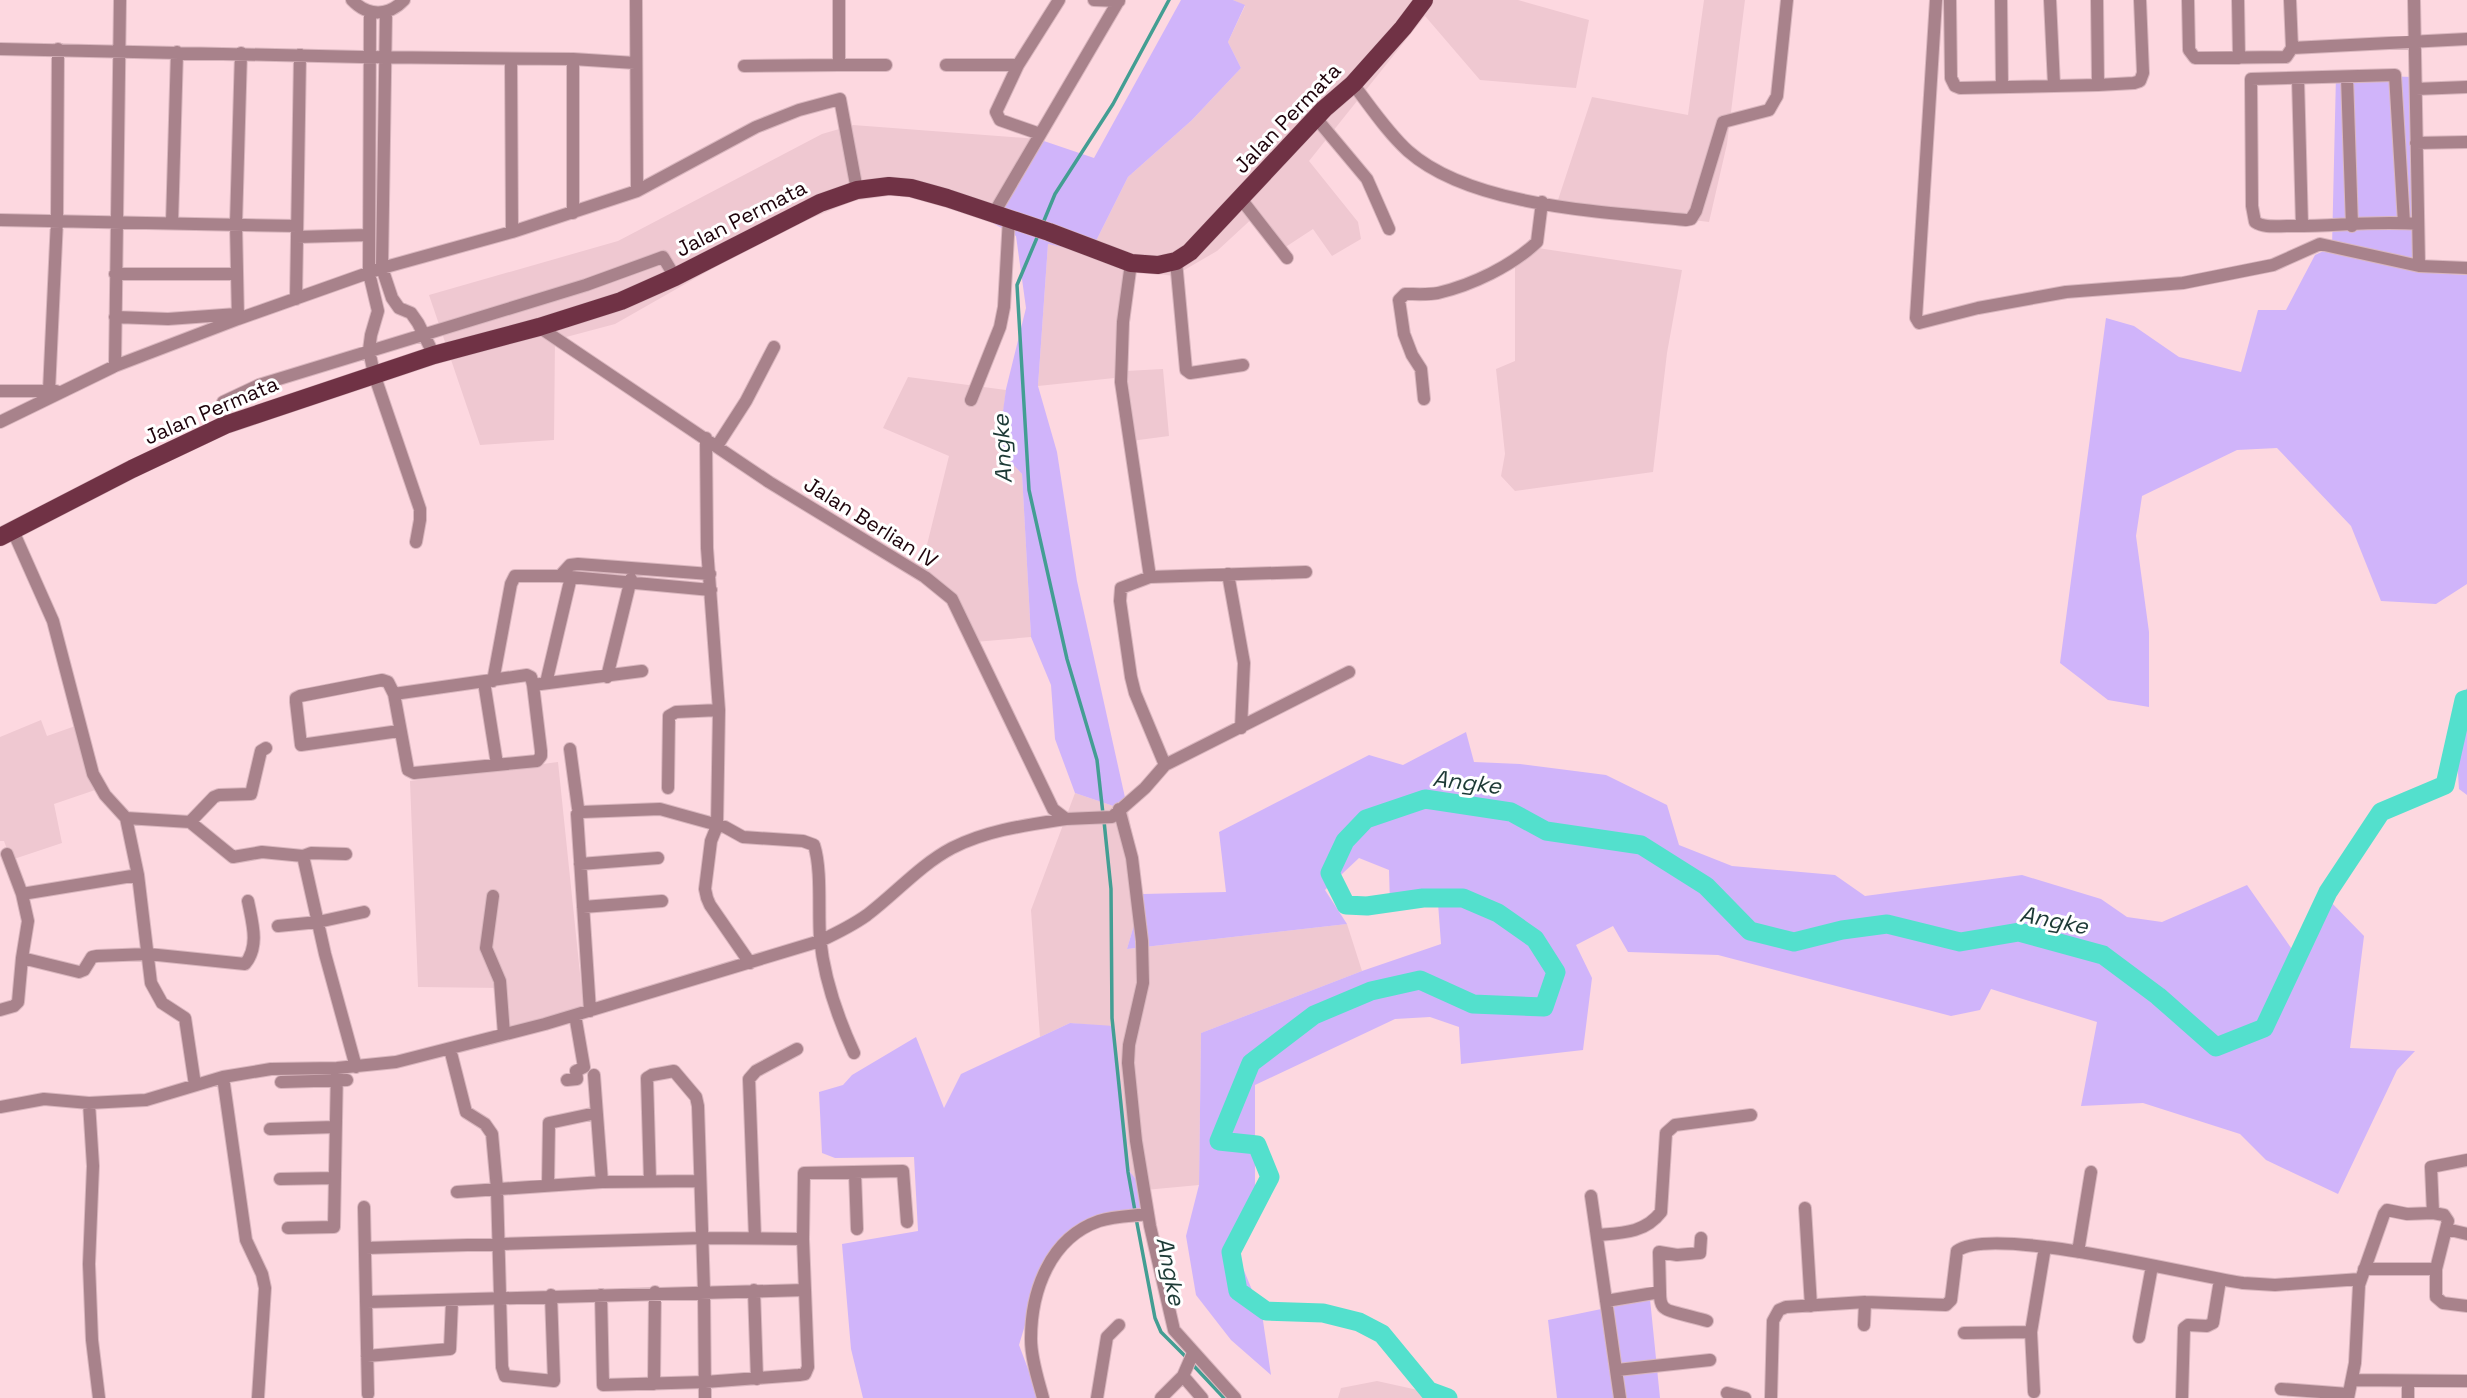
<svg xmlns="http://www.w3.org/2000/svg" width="2467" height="1398" font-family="'Space Grotesk',sans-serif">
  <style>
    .built { fill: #efc8d1 }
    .green { fill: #d0b4fa }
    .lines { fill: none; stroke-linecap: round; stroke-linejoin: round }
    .stream { stroke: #439e93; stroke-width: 3.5 }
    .river { stroke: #53e0cd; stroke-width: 19 }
    .minor-casing { stroke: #d9b6be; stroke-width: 14 }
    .primary-casing { stroke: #d9b6be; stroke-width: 19 }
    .minor { stroke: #a8828b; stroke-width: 12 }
    .primary { stroke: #703245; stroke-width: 18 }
    .labels { text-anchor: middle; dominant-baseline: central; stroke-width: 6; stroke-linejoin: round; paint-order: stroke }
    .street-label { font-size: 21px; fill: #1e030b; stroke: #fff }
    .water-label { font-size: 23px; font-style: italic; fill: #1d3a36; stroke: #fff }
  </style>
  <rect width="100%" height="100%" fill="#fdd8e0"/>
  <path class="built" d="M1233 0H1518L1589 20 1576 88 1480 80 1425 16 1309 161 1358 222 1361 239 1332 256 1313 229 1284 248 1257 214 1217 251 1174 276 1134 271 1126 371 1163 369 1169 436 1131 441 1124 377 1038 386 1048 244 1090 253 1128 177 1192 120 1241 68 1228 42 1245 6Z
    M1704 0H1745L1727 144 1709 222 1557 203 1592 97 1688 115Z
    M853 125 1038 139 989 221 902 194 853 201 773 234 615 324 555 340 554 440 480 445 429 295 618 241 822 134Z
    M1538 248 1682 270 1667 353 1653 472 1515 491 1501 476 1505 454 1496 369 1515 361V263Z
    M908 377 1006 390 999 447 1022 474 1031 637 975 642 948 598 919 577 949 456 883 428Z
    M41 720 47 736 84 723 101 788 54 804 62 843 11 860 4 841H0V737Z
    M558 762 584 1012 509 1031 503 988 418 987 410 781Z
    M1075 793 1128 811 1143 894 1127 949 1347 924 1362 971 1201 1033 1199 1185 1145 1190 1130 1172 1114 1027 1070 1023 1040 1037 1031 910Z
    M1377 1381 1454 1398H1338L1341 1388Z"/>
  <path class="green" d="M1181 0H1233L1245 5 1228 42 1241 68 1192 120 1128 177 1090 253 1048 244 1038 386 1057 452 1077 581 1128 811 1075 793 1055 739 1051 685 1031 637 1022 474 998 448 1006 389 1026 308 1016 236 989 221 1038 139 1094 158Z
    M2336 75 2414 77 2417 272 2467 275V584L2436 604 2381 601 2351 526 2277 448 2237 450 2142 496 2136 536 2149 632V707L2108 700 2060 663 2106 318 2134 326 2179 357 2241 372 2258 310H2286L2315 255 2332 247Z
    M2467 688V795L2459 789 2454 712Z
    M1466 732 1474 762 1520 764 1606 775 1667 805 1679 845 1732 866 1835 875 1865 896 2022 875 2101 899 2127 917 2162 922 2247 885 2296 955 2326 897 2364 936 2350 1048 2415 1051 2397 1070 2338 1194 2266 1160 2240 1134 2143 1103 2081 1106 2097 1022 1991 989 1980 1010 1951 1016 1718 955 1628 952 1613 926 1576 945 1592 978 1583 1050 1461 1064 1459 1027 1430 1017 1395 1019 1255 1085V1226L1235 1249 1262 1314 1271 1375 1231 1340 1196 1295 1186 1236 1199 1185 1201 1033 1362 971 1441 944 1438 903 1390 905 1389 870 1359 858 1325 890 1347 924 1127 949 1143 894 1226 892 1219 832 1369 755 1403 765Z
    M1070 1023 1114 1026 1130 1172 1145 1190 1149 1212 1065 1236 1043 1265 1019 1345 1039 1398H863L851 1349 842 1244 918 1231 914 1157 835 1158 822 1153 819 1092 843 1085 852 1075 916 1037 944 1108 961 1074Z
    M1650 1299 1660 1398H1557L1548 1320Z"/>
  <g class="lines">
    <path class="stream" d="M1043 223 1055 194 1113 104 1169 0
      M1039 233 1017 285 1029 490 1067 659 1097 760 1103 814
      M1104 821 1111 889 1112 1018 1128 1172 1135 1211
      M1136 1218 1155 1318 1161 1332 1187 1358
      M1192 1364 1224 1398"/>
    <path class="river" d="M1448 1398 1429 1391 1382 1334 1359 1322 1323 1313 1266 1311 1238 1291 1231 1252 1270 1177 1257 1145 1219 1141 1251 1063 1314 1015 1371 991 1420 980 1473 1004 1544 1007 1556 972 1535 939 1498 913 1463 898H1423L1367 906 1346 905 1330 873 1345 841 1366 819 1425 799 1511 812 1546 831 1641 845 1706 886 1750 931 1794 942 1842 930 1887 924 1960 942 2019 932 2103 955 2158 996 2216 1047 2264 1028 2328 892 2381 812 2445 785 2464 700 2467 699"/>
    <defs>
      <path id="minor" d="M352 0C368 17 389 16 404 0
        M636 0 637 191
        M1094 0 1119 1
        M1936 0 1916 318 1919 323 1978 308 2066 292 2183 283 2273 265 2320 244 2419 266 2467 268
        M1950 0 1951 78 1955 86 1960 88 2098 85 2134 83 2140 81 2143 73 2140 0
        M2001 0 2002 87
        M2050 0 2054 85
        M2097 0 2098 85
        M2188 0 2189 50 2195 58 2286 57 2292 48
        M2238 0 2239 58
        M2290 0 2292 48
        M2414 0 2419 266
        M370 12 369 273 378 311 371 335 369 350 374 374 420 509V520L416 542
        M386 12 382 268 392 298 399 308 411 313 418 323 434 355
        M2292 48 2467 39
        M0 49 362 57 573 59 635 63
        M511 59 512 232
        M839 65H886
        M946 65H1018
        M744 66 839 65V0
        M2347 77 2352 226
        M2298 79 2302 226
        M1353 84C1370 106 1387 132 1408 151 1471 207 1605 212 1686 220L1691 219 1696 211 1723 122 1769 110 1777 96 1787 0
        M2416 89 2467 87
        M1316 118 1367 179 1389 229
        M1040 134 1000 120 996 112 1018 65 1059 0
        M2416 143 2467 142
        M1241 199 1287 258
        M573 213V59
        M994 213 1119 0
        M0 220 297 226
        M172 223 177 52
        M2404 223 2395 75 2251 79 2252 206 2255 222C2264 228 2276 226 2287 226 2330 227 2375 220 2418 224
        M297 237 368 235
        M1176 261 1186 370 1190 373 1197 372 1243 365
        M1131 263 1123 322 1121 382 1150 577
        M115 274H237
        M296 299 300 55
        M115 317 168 319 237 314
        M238 319 236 224 241 53
        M539 327 769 482 925 577 952 599 1053 809 1066 819 1112 817 1145 788 1165 765 1349 672
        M115 366 120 0
        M0 391H56
        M49 391 57 220 58 49
        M1424 399 1421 369 1412 355 1404 334 1399 300 1405 294C1415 294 1428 295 1438 293 1472 285 1512 266 1537 242L1542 202
        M971 400 1000 327 1004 307 1009 218
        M223 402 259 385 586 285 663 257 675 277
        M0 422 115 366 238 319 382 268 512 232 637 191 756 127 799 110 840 99 857 190
        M706 438 707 548 719 710 717 826 711 841 705 889 707 898 710 905 750 963
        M717 446 746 401 774 347
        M13 531 53 621 93 774 105 795 126 818 138 875 151 983 162 1003 185 1018 195 1085
        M1228 574 1244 663 1241 728
        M560 576 570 565 578 564 710 574
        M607 677 631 579
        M493 681 511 584 515 576H560L711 590
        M484 682 497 764
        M546 683 571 577
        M533 685 541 751V756L537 761 414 773 408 770 394 694 527 675 531 677 533 685 642 671
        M394 694 388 682 382 680 300 696 296 698V702L301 745 399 731
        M570 749 578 808 582 812 660 809 725 827 743 837 803 841 814 845C822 870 818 910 820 938 824 979 837 1016 854 1053
        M1165 765 1135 693 1131 677 1120 601 1121 588 1150 577 1306 572
        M668 788 669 716 676 712 719 710
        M1119 809 1132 858 1142 941 1143 983 1129 1045 1128 1063 1136 1141 1150 1226 1174 1330 1235 1398
        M577 814 590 1011
        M126 818 190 822 233 857 262 852 303 856 311 853 346 854
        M190 822 214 797 219 795 251 794 261 751 266 748
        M303 856 325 954 356 1067
        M580 864 658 858
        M22 894 138 875
        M493 896 486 948 500 981 504 1034
        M583 907 662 901
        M278 926 318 922 364 912
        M22 958 79 972 84 970 92 957 97 956 148 954 245 964C260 946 252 922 248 901
        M0 1010 14 1006 18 1002 22 958 28 921 22 894 7 854
        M450 1049 466 1112 485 1124 492 1134 497 1189 502 1367 505 1376 554 1381 551 1295
        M594 1075 602 1182
        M223 1077 246 1240 262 1274 265 1288 258 1398
        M567 1080 577 1079 576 1071 584 1067 575 1015
        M281 1082 347 1080
        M89 1103 93 1166 89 1264 92 1340 99 1398
        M0 1107 44 1099 89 1103 146 1100 223 1077 271 1069 337 1068 396 1062 545 1024 820 941C837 933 853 925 867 915 896 893 920 865 952 848 987 830 1027 825 1066 819
        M270 1129 335 1127
        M855 1173 857 1229
        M280 1179 335 1178
        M650 1181 647 1078 652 1075 674 1071 696 1097 698 1106 704 1291 705 1398
        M548 1186 549 1123 596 1113
        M457 1192 602 1182 700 1181
        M1591 1196 1620 1398
        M364 1207 368 1394
        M1805 1208 1811 1306
        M2433 1213 2444 1215 2448 1221 2436 1269V1297L2443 1303 2467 1306
        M288 1228 334 1227 337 1068
        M2446 1229 2467 1234
        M1598 1235C1622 1233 1645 1233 1661 1212L1666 1133 1675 1125 1751 1115
        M755 1238 749 1079 756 1071 797 1049
        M366 1248 702 1238 803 1239
        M2078 1252 2091 1172
        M2364 1269H2436
        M754 1290 757 1379
        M1660 1292C1660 1298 1660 1306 1666 1309 1669 1312 1699 1318 1707 1321
        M601 1295 603 1385 705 1382 799 1375 805 1374 808 1367 803 1239 804 1173 903 1171 907 1222
        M1606 1301 1660 1292 1659 1252 1677 1255 1700 1253 1701 1238
        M367 1302 805 1290
        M1864 1325 1865 1302
        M1964 1333 2031 1332
        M2139 1337 2152 1266
        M367 1356 450 1349 452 1301
        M1617 1370 1710 1360
        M1183 1376 1202 1398
        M2352 1380 2467 1381
        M654 1384 655 1292
        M2281 1389 2348 1394
        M2034 1392 2031 1332 2045 1247
        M1727 1393 1745 1398
        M1043 1398C1038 1379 1031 1359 1031 1339 1031 1291 1050 1238 1099 1221 1114 1216 1132 1216 1148 1214
        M1097 1398 1107 1337 1119 1325
        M1161 1398 1183 1376 1193 1353
        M1771 1398 1773 1321 1779 1310 1786 1307 1865 1302 1946 1305 1951 1300 1957 1251C1992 1224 2191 1276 2243 1283L2275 1285 2361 1279
        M2182 1398 2184 1328 2188 1325 2207 1326 2213 1323 2220 1280
        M2348 1398 2355 1363 2359 1285 2384 1214 2387 1210 2407 1214 2433 1213 2431 1167 2467 1160
        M2408 1398V1381"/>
      <path id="primary" d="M0 537 132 469 225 425 434 355 539 327 621 301 675 277 820 203 857 190 889 186 911 188 947 198 1049 232 1131 263 1158 265 1176 261 1190 252 1324 109 1353 84 1403 28 1424 0"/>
    </defs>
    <use href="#minor" class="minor-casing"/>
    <use href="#primary" class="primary-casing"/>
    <use href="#minor" class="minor"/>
    <use href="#primary" class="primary"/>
  </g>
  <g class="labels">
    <g class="street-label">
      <text transform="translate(1287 118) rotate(-46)">Jalan Permata</text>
      <text transform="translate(741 218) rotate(-27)">Jalan Permata</text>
      <text transform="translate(211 410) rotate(-23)">Jalan Permata</text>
      <text transform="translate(871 522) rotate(32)">Jalan Berlian IV</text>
    </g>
    <g class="water-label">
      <text transform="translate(1002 449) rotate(-93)">Angke</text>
      <text transform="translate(1467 782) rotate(7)">Angke</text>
      <text transform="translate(2054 920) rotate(11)">Angke</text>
      <text transform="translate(1171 1271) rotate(79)">Angke</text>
    </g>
  </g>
</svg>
